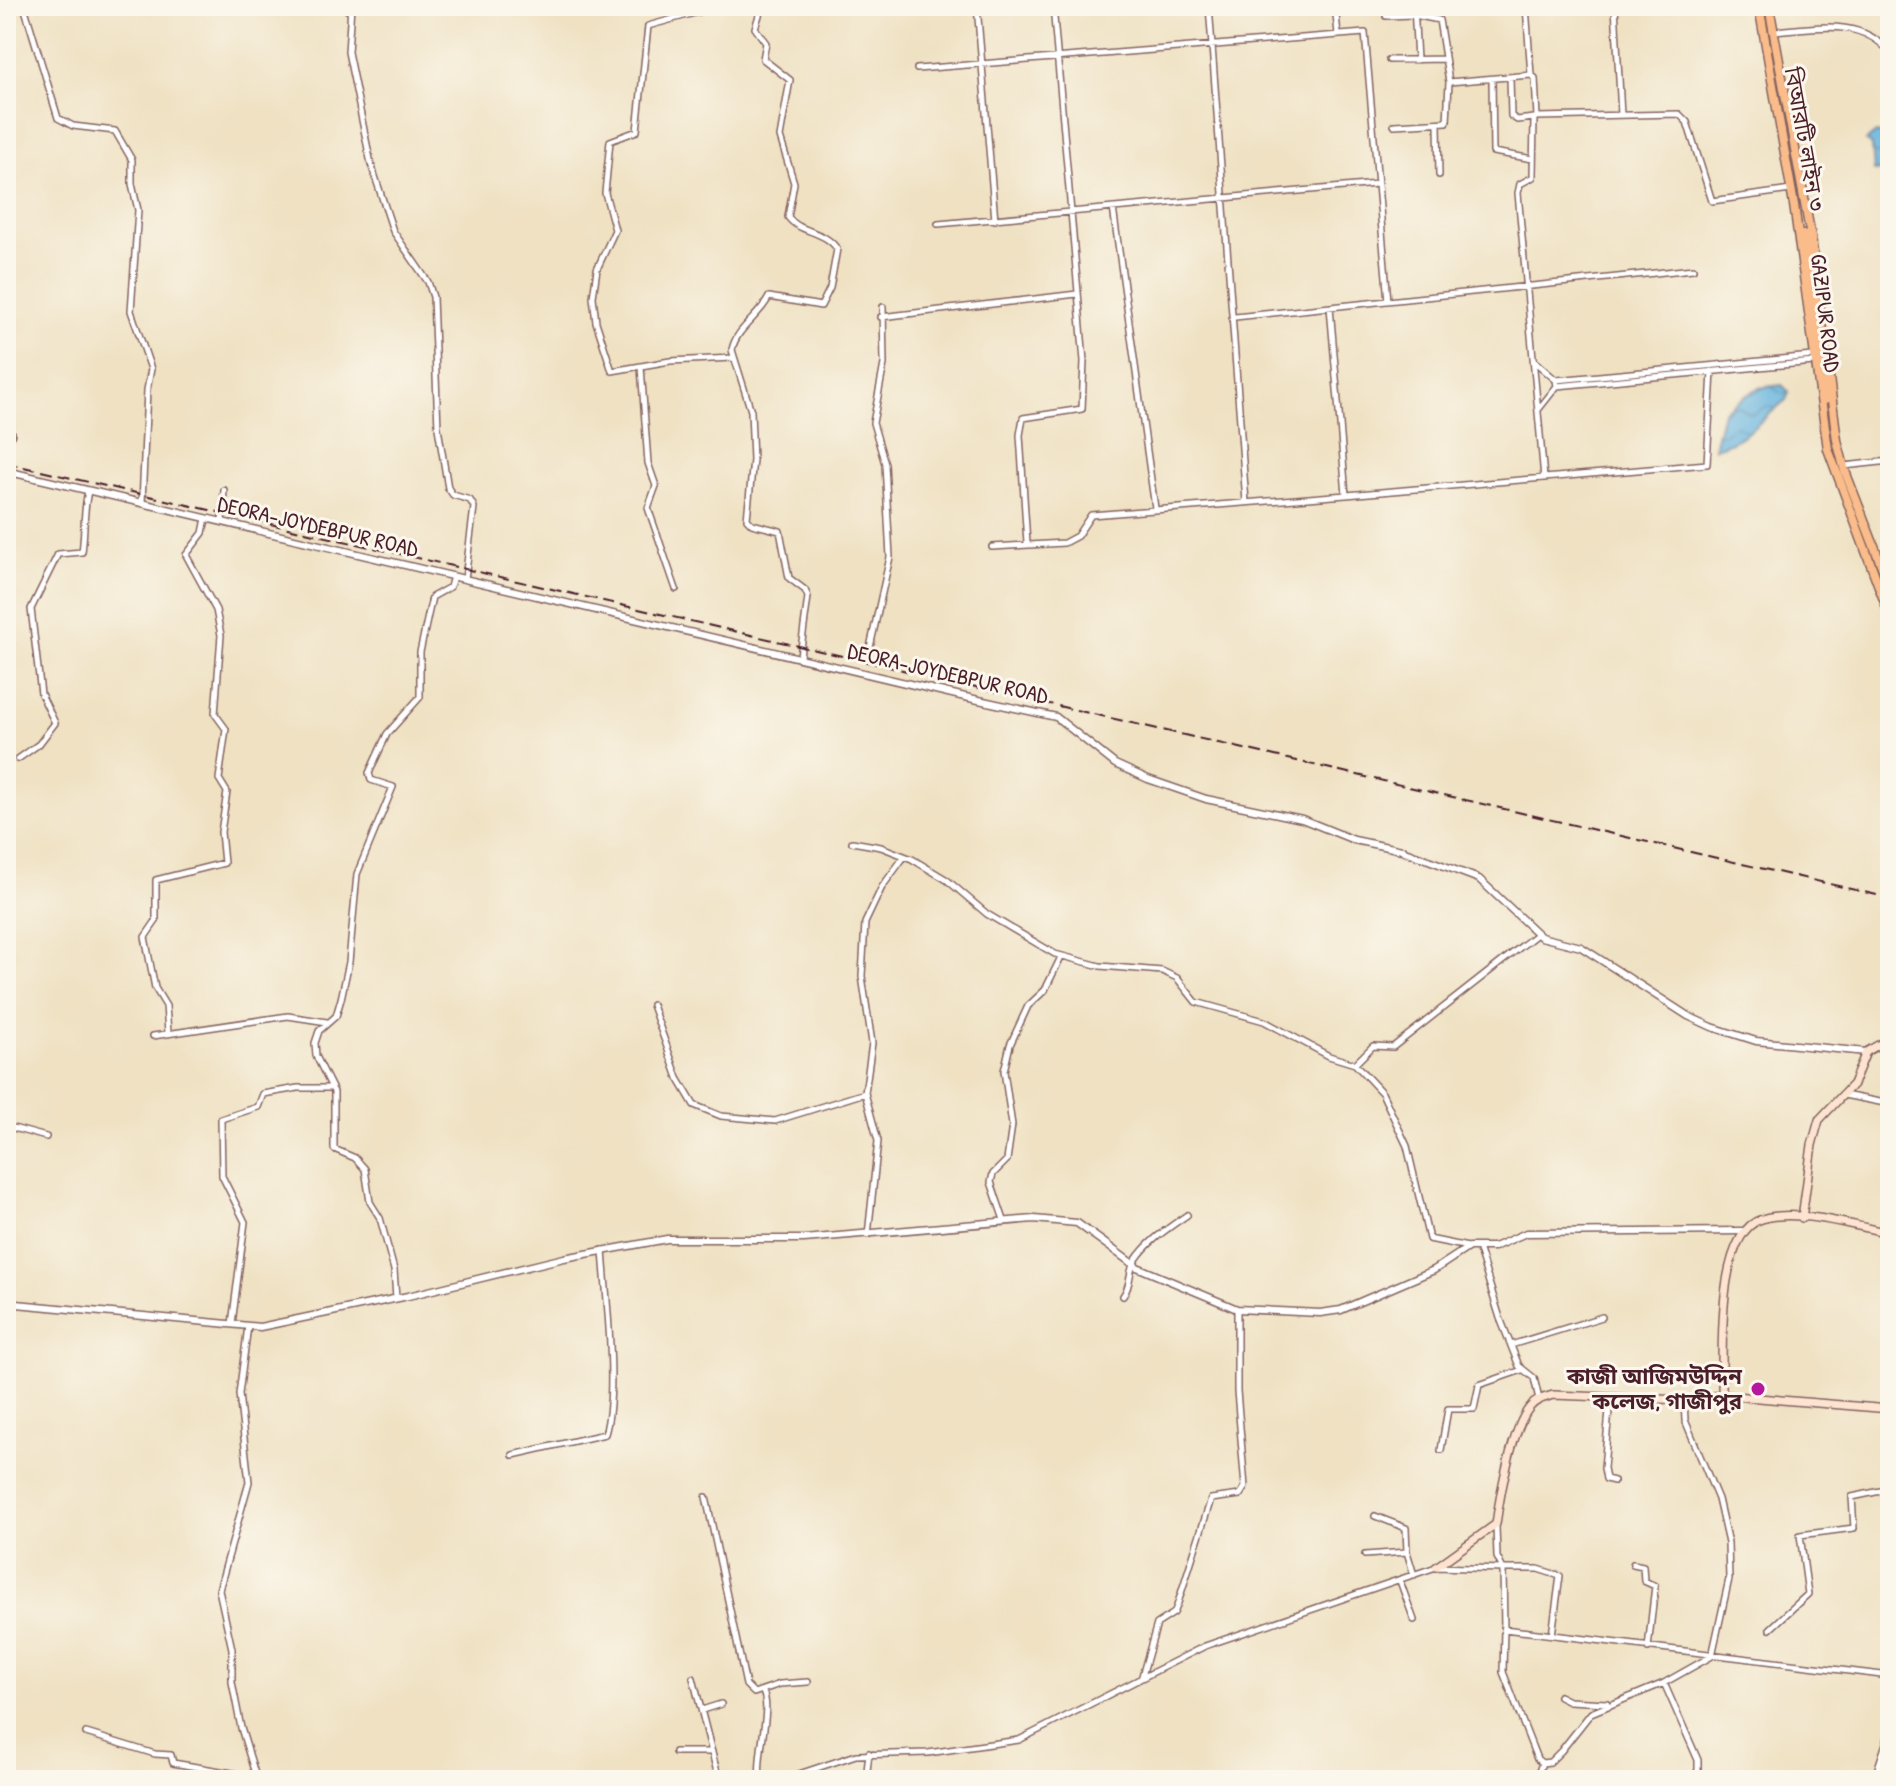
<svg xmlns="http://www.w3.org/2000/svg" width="1896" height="1786" font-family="'Patrick Hand','Noto Sans Bengali',sans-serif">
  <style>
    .water { fill: url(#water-waves); stroke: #576884; stroke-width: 2 }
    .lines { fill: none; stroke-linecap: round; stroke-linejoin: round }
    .minor-casing { stroke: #846360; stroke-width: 8 }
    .tertiary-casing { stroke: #846360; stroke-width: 9 }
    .secondary-casing { stroke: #846360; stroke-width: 10 }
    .primary-casing { stroke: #846360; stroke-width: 11 }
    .minor { stroke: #fff; stroke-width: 5 }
    .tertiary { stroke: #fff; stroke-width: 6 }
    .secondary { stroke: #fde4d0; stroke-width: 7 }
    .primary { stroke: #f9bc8a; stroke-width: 8 }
    .rail { stroke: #4a1f2b; stroke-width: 2; stroke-dasharray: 12 6; stroke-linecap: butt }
    .poi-dot { fill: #b5179e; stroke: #fbf7ec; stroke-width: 3 }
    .labels { text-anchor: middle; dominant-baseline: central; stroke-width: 6; stroke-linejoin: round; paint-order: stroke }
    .street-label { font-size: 22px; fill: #4a1f2b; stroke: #fbf7ec }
    .poi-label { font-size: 22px; font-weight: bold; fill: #4a1f2b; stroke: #fbf7ec; text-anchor: end }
  </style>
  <defs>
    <pattern id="water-waves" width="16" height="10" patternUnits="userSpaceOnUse" patternTransform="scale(2)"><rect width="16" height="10" fill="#64b2de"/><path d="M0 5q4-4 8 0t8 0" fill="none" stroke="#5490b4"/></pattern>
  </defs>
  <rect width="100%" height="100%" fill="#fbf7ec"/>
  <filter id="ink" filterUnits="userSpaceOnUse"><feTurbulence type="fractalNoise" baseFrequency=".0125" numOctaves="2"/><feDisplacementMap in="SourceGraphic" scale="16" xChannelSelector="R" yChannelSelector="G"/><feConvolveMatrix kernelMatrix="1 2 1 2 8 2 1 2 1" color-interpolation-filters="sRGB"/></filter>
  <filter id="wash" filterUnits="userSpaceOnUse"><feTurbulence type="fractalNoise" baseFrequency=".006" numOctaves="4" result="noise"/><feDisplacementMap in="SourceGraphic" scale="32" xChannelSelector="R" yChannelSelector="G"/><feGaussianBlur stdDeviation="1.8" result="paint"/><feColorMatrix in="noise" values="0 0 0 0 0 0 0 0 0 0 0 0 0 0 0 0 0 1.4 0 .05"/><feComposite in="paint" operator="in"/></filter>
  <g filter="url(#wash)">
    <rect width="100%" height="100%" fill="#efe1c2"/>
    <path class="water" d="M1876 133 1890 137V170L1874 171 1872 146 1866 141Z
      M1782 385 1789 392 1786 400C1763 418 1745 441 1714 448L1723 411 1758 388Z"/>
  </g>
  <g filter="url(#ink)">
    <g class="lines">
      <defs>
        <path id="minor" d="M24 6 58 118 73 126 115 131 132 160V184L138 210 131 311 151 369 147 390 142 503
          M342 6 350 12
          M351 6 348 52 371 164 393 231 428 282 433 297 438 428 448 488 453 495 470 500 474 507 465 579
          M709 6V9L648 26 637 131 610 141 605 193 615 230 597 269 593 297 596 322 612 371 670 361 733 358
          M762 6 755 28 766 43 763 59 790 80 780 137 794 183 788 217C799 233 825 230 837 249L830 288 821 306 769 297C760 316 736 328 732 350L751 411 753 460 747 519 752 524 780 531 789 578 805 590 808 597 800 656
          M977 6 995 220
          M1209 6 1246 502
          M1335 6 1338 34
          M1414 6 1417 60
          M1526 6 1531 75
          M1615 6 1621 115
          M1386 16 1414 15 1439 20 1449 82 1447 122 1394 125
          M1774 31C1816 28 1859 17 1890 52
          M1389 60 1445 59
          M917 69 1365 33 1388 301
          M1510 77 1511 116 1517 120 1534 118
          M1492 79 1493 152 1533 159
          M1449 82 1531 75 1535 78 1537 117 1679 114 1687 122 1712 201 1791 190
          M1537 117 1534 118 1533 177 1520 184 1518 193 1544 478
          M1438 124 1439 175
          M1113 208 1155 508
          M938 224 1377 184
          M881 317 1077 294
          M1235 317 1693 269
          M1534 361 1556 380 1557 386 1538 410
          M641 367 648 463 656 486 648 508 676 589
          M1556 380 1813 356
          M1557 386 1814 362
          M6 455 12 433
          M1844 466 1890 461
          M1346 495 1707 464 1712 371
          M222 522 224 490
          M1027 543 1020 435 1023 418 1082 409 1084 361 1053 6
          M992 547 1064 543 1077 536 1091 515 1346 495 1330 307
          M869 652 890 557 885 464 873 423 884 364 883 307
          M18 759 39 744 55 723 41 694 31 609 58 554 82 552C85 530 83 513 88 491
          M852 842 881 847 912 859 947 880 987 914 1055 954 1100 966 1162 971 1177 978 1196 1002 1264 1021 1329 1056 1355 1064 1382 1093 1407 1146 1429 1239 1468 1247
          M652 1005 678 1078 694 1105 721 1116 775 1121 865 1093
          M168 1032 166 1006 155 988 145 937 156 921V880L224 863 221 832 227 792 219 779 226 729 215 714 221 635 216 610 186 555 203 533 206 518
          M153 1036 288 1016 327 1022
          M1355 1064 1373 1046 1393 1047 1537 934
          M1844 1095 1890 1104
          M6 1126 46 1137
          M1004 1220 991 1182 993 1174 1007 1160 1012 1125 1004 1071 1010 1045 1028 1006 1045 990 1061 957
          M868 1235 878 1141 865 1093 872 1043 862 976 865 923 882 887 904 857
          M1478 1247 1500 1318 1519 1366 1534 1378 1539 1399
          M1123 1296C1132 1284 1128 1271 1135 1261 1148 1241 1167 1229 1187 1215
          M396 1298 394 1270 380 1218 370 1202 365 1169 355 1158 334 1149V1092L316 1056 315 1043 319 1031 336 1016 341 999 349 962 357 874 393 787 371 780 369 773 387 734 420 697V652L432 597 450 587 453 576
          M232 1324 245 1222 222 1176 221 1119 258 1107 263 1094 298 1088H332
          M248 1326 239 1394 249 1482 219 1590 232 1649V1682L241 1728 256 1777
          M1511 1345 1602 1317
          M1610 1399 1604 1468 1606 1479 1614 1481
          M1441 1450 1448 1409H1474L1479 1385 1522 1370
          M513 1455 605 1434C618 1391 606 1298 603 1250
          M706 1497 746 1685 754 1693 780 1684 808 1682
          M1375 1516 1406 1528 1407 1552 1414 1575
          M1496 1525 1497 1557 1503 1569H1538L1560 1576 1552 1635
          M1365 1555 1407 1552
          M1633 1564 1643 1566 1644 1581 1655 1586 1648 1648
          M1400 1581 1414 1620
          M1504 1629 1503 1672 1537 1759 1542 1763 1550 1762 1561 1751 1591 1713 1664 1683 1712 1656 1729 1579 1728 1543 1718 1499 1685 1420 1684 1401
          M1770 1629 1808 1594 1800 1535 1854 1528 1852 1497 1885 1490 1890 1458
          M1142 1676 1157 1624 1174 1613 1177 1606 1211 1499 1240 1495 1245 1487 1237 1391V1309
          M693 1678 719 1780
          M1664 1683 1698 1760V1770L1692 1780
          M1559 1696 1569 1701 1607 1703
          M702 1710 721 1704
          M86 1733 155 1754 171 1755 173 1763 256 1777 309 1780
          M675 1752H712
          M760 1780C756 1754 772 1710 763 1692
          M781 1780 856 1755 928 1753 1019 1740 1205 1646 1436 1567 1503 1569 1504 1629 1890 1676
          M866 1780 869 1753
          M1536 1780 1542 1763
          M1874 1780 1890 1731"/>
        <path id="tertiary" d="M6 471 965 697 1056 717 1115 764 1148 779 1206 799 1302 819 1354 840 1402 850 1479 879 1541 937 1581 947 1688 1016 1712 1027 1756 1041 1866 1052
          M6 1303 260 1327 408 1296 564 1258 667 1239H804L1034 1219 1077 1223 1137 1267 1237 1309 1320 1313 1341 1310 1434 1270 1469 1247H1494L1526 1233 1742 1231"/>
        <path id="secondary" d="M1802 1218 1812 1145 1819 1120 1853 1084 1866 1052 1890 1038
          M1722 1395C1723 1354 1715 1233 1762 1219 1796 1208 1855 1226 1890 1233
          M1436 1567 1496 1524C1500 1495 1512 1428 1530 1407 1537 1399 1544 1398 1553 1395L1684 1400 1722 1395 1890 1409"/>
        <path id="primary" d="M1759 6 1794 205 1828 449 1890 616
          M1769 6 1811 237 1837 440 1845 471 1890 587
          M1803 235 1825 400"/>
      </defs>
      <use href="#minor" class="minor-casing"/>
      <use href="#tertiary" class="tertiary-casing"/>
      <use href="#secondary" class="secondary-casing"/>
      <use href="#primary" class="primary-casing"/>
      <use href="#minor" class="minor"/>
      <use href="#tertiary" class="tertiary"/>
      <use href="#secondary" class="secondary"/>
      <use href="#primary" class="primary"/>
      <path class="rail" d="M6 463 1890 898"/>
    </g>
  </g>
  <circle class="poi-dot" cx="1758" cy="1389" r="8"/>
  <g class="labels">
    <g class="street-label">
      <text transform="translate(1805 139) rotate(80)">বিআরটি লাইন ৩</text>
      <text transform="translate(1826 313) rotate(83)">GAZIPUR ROAD</text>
      <text transform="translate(318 526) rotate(13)">DEORA-JOYDEBPUR ROAD</text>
      <text transform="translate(948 673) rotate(13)">DEORA-JOYDEBPUR ROAD</text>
    </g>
    <g class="poi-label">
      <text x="1742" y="1376">কাজী আজিমউদ্দিন<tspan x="1742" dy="25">কলেজ, গাজীপুর</tspan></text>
    </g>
  </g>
  <rect width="1896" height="1786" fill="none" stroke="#fbf7ec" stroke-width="32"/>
</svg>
